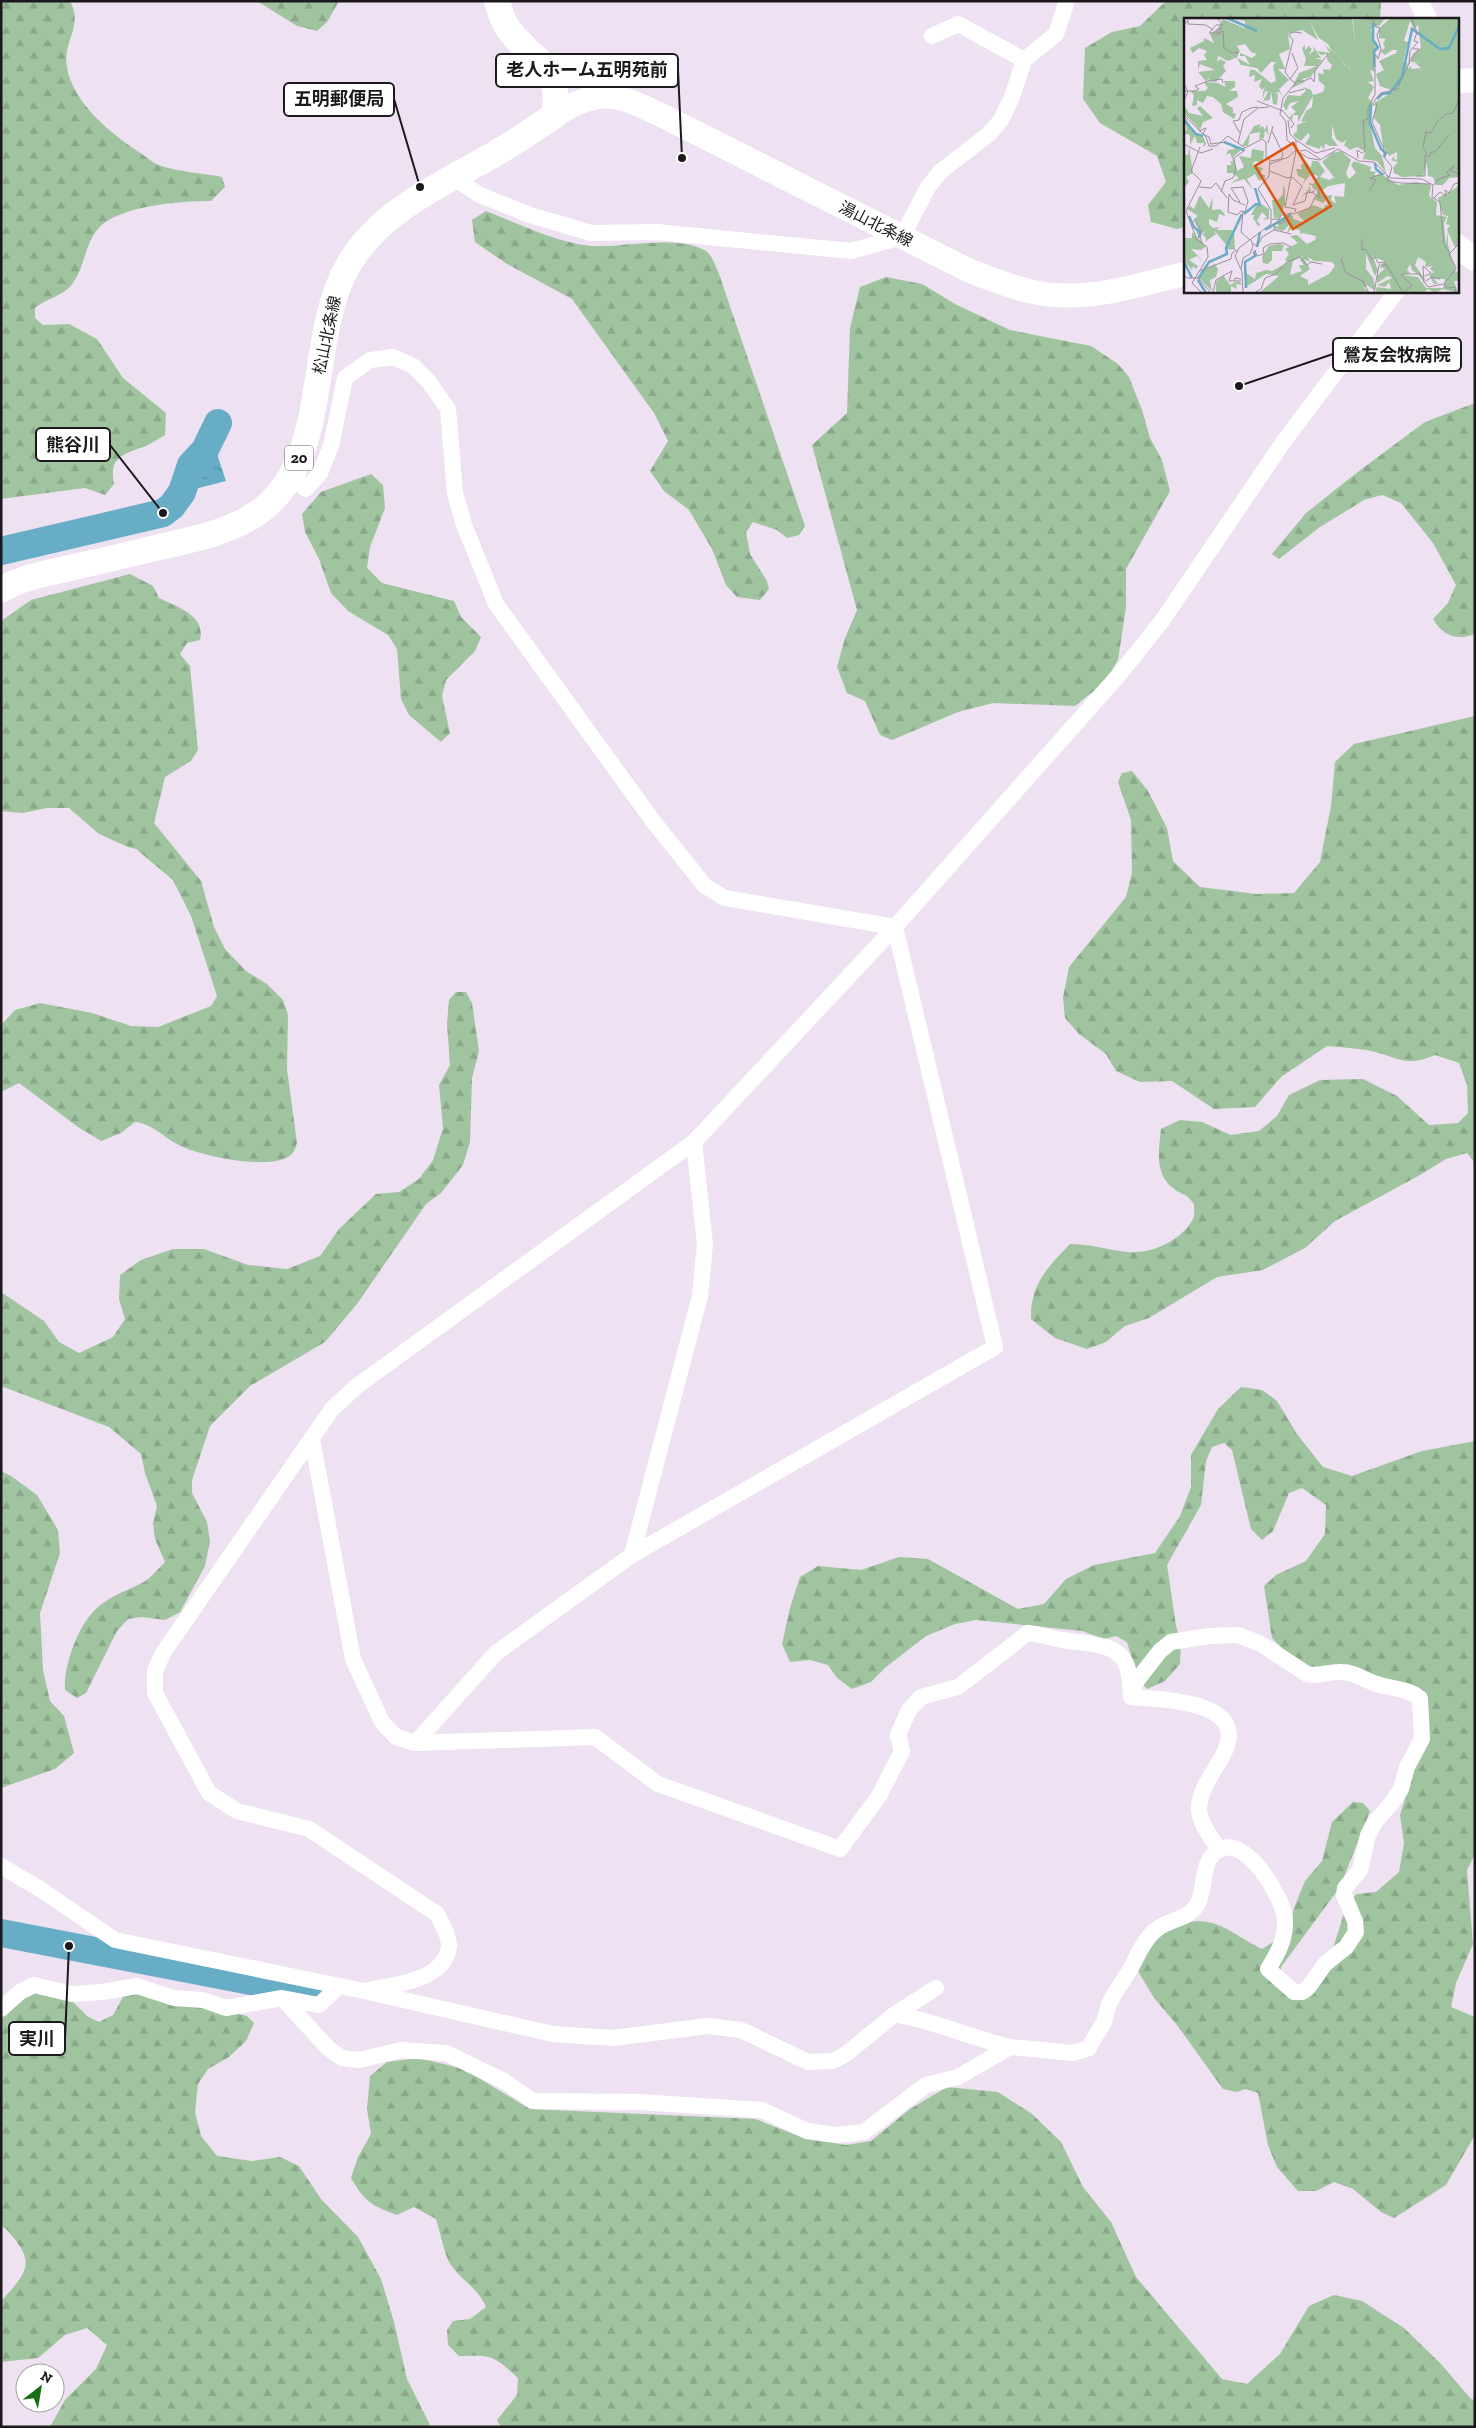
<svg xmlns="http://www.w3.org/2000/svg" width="1476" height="2428" font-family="'Zilla Slab','Noto Sans JP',serif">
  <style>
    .forest { fill: url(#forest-firs) }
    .water { fill: url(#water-ripples) }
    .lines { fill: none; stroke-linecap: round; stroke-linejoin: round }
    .river { stroke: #67adc5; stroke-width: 28 }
    .minor { stroke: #fff; stroke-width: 16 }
    .tertiary { stroke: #fff; stroke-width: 20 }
    .secondary { stroke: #fff; stroke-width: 24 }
    .primary { stroke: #fff; stroke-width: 26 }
    .labels { text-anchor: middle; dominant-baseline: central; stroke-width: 4; stroke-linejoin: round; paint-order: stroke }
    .shield { fill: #fff; stroke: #605d61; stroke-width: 1 }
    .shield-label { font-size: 15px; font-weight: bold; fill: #1c181d }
    .street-label { font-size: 16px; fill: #1c181d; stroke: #fff }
    .inset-river { fill: none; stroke: #67adc5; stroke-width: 2.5 }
    .inset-road { fill: none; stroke: #9a919c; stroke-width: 1 }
    .view { fill: #de560d; fill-opacity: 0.15; stroke: #de560d; stroke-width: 2.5 }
    .inset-edge { fill: none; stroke: #1c181d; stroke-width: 2.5 }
    .leader { fill: none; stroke: #1c181d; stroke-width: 2 }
    .callout-dot { fill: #1c181d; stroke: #fff; stroke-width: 2 }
    .callout { fill: #fff; stroke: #1c181d; stroke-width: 2 }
    .callout-label { font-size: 18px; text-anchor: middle; font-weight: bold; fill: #1c181d }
  </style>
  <defs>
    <pattern id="forest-firs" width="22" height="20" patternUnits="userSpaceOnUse" patternTransform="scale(1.25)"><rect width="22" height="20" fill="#a0c4a0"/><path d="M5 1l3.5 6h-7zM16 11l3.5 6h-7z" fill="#89a889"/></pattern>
    <pattern id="water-ripples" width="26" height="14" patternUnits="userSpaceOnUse" patternTransform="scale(1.25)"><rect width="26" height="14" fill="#67adc5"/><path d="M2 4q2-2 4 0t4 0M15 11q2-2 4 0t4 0" fill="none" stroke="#548c9f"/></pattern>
  </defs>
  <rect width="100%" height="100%" fill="#eee1f1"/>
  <path class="forest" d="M1 1H70C84 27 62 41 67 67 72 102 111 134 139 152 145 156 152 162 158 165 178 172 202 173 222 177L225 187 211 201C182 201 117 205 97 230 85 245 84 268 73 283 64 296 47 298 35 308V318L43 325 69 324 97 339 123 378 166 413 165 435C159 438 154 442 148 445 127 454 108 454 114 484L105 495 85 488 1 499Z
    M257 1H339L327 22 317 31 297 26Z
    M1166 1H1381L1380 19H1185V227L1177 229 1151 222 1148 205 1166 182 1157 156 1100 123 1083 99 1085 48 1112 32 1140 26Z
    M486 211C516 223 560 244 592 246 622 248 679 234 706 251 712 255 716 267 719 274L805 526 799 535 787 538 777 530 753 522 746 532 750 554 767 581 769 589 760 600 737 597 726 585 712 549 689 510 664 491 650 471 668 441 654 413 572 299 507 264 475 242 472 220Z
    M886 277 922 284 955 304 1010 330 1091 346 1118 364 1129 377 1142 410 1150 438 1162 460 1170 491 1126 569V607L1118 660 1105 682 1075 706 993 703 958 712 892 740 880 735 865 701 847 693 837 667 845 638 857 610 812 445 847 413 850 328 860 287Z
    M1475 403V634C1457 641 1443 636 1433 619L1448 603 1456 585 1433 543 1401 503 1382 495 1364 500 1320 527 1279 559 1272 554 1306 513 1359 471 1425 422Z
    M371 474 383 485 385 508 370 547 367 568 382 583 454 601 461 617 481 637 475 651 446 680 442 696 450 733 441 742 409 715 401 699 397 649 388 635 348 611 331 593 319 559 305 532 302 514 321 492Z
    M130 574 153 586 159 598C177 607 206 615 200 640L187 643 180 654 190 666 198 750 191 761 165 777 154 823 201 881 214 927 225 949 246 971 267 984 283 1000 288 1015 287 1069 297 1143C296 1146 294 1152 292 1154 273 1172 204 1156 183 1147 166 1140 154 1124 135 1122L121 1133 101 1141 78 1127 19 1083 1 1092V1025L15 1010 40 1003 92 1013 131 1026 158 1027 211 1006 217 996 191 916 173 880 136 849 128 847 99 834 69 808H47L23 813 1 811V621L31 600Z
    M1475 716V1163L1467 1153 1446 1159 1420 1175 1335 1221 1305 1248 1263 1270 1217 1277 1149 1318 1125 1326 1106 1342 1087 1349 1055 1338 1031 1319C1030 1284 1048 1267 1070 1244 1090 1244 1108 1250 1127 1252 1152 1254 1181 1241 1193 1219 1195 1215 1194 1209 1194 1204 1185 1192 1183 1196 1173 1188 1154 1174 1159 1149 1161 1129L1180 1120 1202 1122 1231 1135 1259 1131 1277 1116 1289 1095 1320 1080 1363 1079 1397 1096 1429 1125 1458 1123 1468 1113 1467 1085 1459 1063 1435 1055C1404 1069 1396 1055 1366 1050 1353 1048 1340 1047 1327 1046L1281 1077 1255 1107 1214 1109 1172 1081 1140 1082 1116 1071 1106 1054 1079 1034 1065 1018 1063 998 1069 967 1126 897 1132 872 1131 820 1118 782 1122 773 1132 771 1148 791 1167 828 1173 861 1200 887 1257 894 1294 893 1320 862 1331 806 1335 762 1354 744Z
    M456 992H466L472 1003 479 1051 472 1078 470 1142 463 1165 441 1193 426 1204 357 1304 325 1342 250 1386 210 1426 192 1480V1493L207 1522 210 1541 205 1566 180 1612 165 1620 142 1617 128 1619 117 1631 86 1693 77 1698 65 1690C63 1668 77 1629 93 1612 105 1598 126 1591 142 1583 151 1578 158 1569 165 1562L155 1539 153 1523 157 1506 145 1473 141 1454 109 1427 1 1386V1292L44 1321 59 1342 79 1353 113 1337 125 1319 119 1299 120 1275 141 1260 173 1249H204L248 1265 287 1269 320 1256 339 1229 376 1194 399 1192 419 1179 433 1160 443 1128 439 1085 450 1065 447 1024 449 1000Z
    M1241 1387 1262 1390 1277 1401 1297 1434 1323 1467 1352 1476 1422 1451 1475 1441V1854L1467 1870 1473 1944 1456 1983 1451 2007 1475 2017V2135L1446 2185 1394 2218 1381 2212 1353 2189 1334 2182 1316 2191H1298L1277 2167 1268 2145 1258 2093 1245 2089 1237 2092 1223 2089 1177 2025 1154 1998 1138 1971C1142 1963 1146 1952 1153 1944 1167 1927 1192 1916 1215 1924 1231 1929 1246 1942 1262 1949L1289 1932 1294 1908 1305 1881 1322 1861 1332 1822 1353 1802 1363 1803 1370 1811 1340 1887 1281 1967 1280 1987 1284 1994 1326 1971 1345 1910 1356 1894 1376 1892 1399 1872 1404 1843 1400 1815 1426 1733 1407 1689 1299 1665 1272 1638 1264 1586 1276 1575 1306 1561 1325 1534 1326 1505 1302 1488 1289 1493 1273 1531 1262 1540 1251 1529 1232 1450 1224 1443 1212 1447 1206 1461 1201 1505 1167 1565 1176 1626 1181 1643 1180 1664 1165 1681 1147 1689 1137 1677 1127 1642 1116 1636 1104 1639 1082 1631 976 1620 955 1624 926 1636 886 1667 871 1682 852 1689 837 1678 828 1665 810 1660 790 1662 782 1644 790 1608 800 1577 818 1566 861 1570 899 1557 928 1559 1018 1609 1044 1604 1066 1579 1094 1565 1155 1553 1180 1516 1191 1487V1455L1218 1409Z
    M1 1471 11 1476 37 1495 58 1530 60 1553 40 1613 43 1670 50 1701 64 1716 74 1753 55 1769 1 1788Z
    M137 1990 247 2016 254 2023 246 2041 229 2057 208 2069 198 2084 195 2112 201 2136 217 2156 252 2161 280 2157 299 2166 321 2199 358 2237 381 2279 394 2322 407 2379 431 2427H50L65 2400 96 2369 107 2345 87 2328 65 2335 38 2358 1 2362V2301C30 2270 36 2261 5 2228L1 2226V2015L35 1991 70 1999 87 2016 99 2022 113 2015 123 1997Z
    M419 2058 464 2069 530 2109 755 2119 804 2138 846 2145 871 2141 910 2109 947 2087 998 2092 1032 2114 1061 2142 1083 2187 1111 2222 1136 2277 1222 2379 1247 2384 1280 2354 1309 2306 1334 2295 1362 2301 1404 2328 1441 2364 1471 2399 1475 2400V2427H501L497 2420 517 2395 518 2378C493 2355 493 2355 459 2356L448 2345 447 2330 453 2321 470 2319 486 2307C479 2289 462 2281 451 2265 445 2257 440 2231 436 2219L414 2207 397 2215C372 2206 364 2201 351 2178L358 2157 371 2134 367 2109 370 2076 387 2062Z"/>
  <path class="water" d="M217 454 226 481 191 490 194 475 204 457Z"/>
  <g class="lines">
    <path class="river" d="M1 551 163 513 172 506 182 492 191 465 205 450 218 423
      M1 1933 318 1994"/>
    <path class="minor" d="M932 36 958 24 1024 60
      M452 177 480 195 530 215 591 233 657 232 851 251 902 237 928 187 941 171 989 134 1001 120 1012 97 1024 60 1056 34 1067 1
      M290 477 306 489 320 473 331 446 345 378 370 360 393 357 413 366 429 382 448 409 455 493 464 525 496 604 653 821 705 886 725 898 895 927
      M312 1439 353 1659 382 1722 396 1737 415 1743 595 1737 658 1784 840 1849 879 1796 902 1751 898 1735 909 1710 921 1697 958 1687 1028 1633C1040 1634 1050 1638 1062 1640 1084 1644 1122 1641 1128 1670 1130 1679 1130 1688 1131 1697 1164 1700 1254 1700 1222 1757 1213 1773 1199 1790 1199 1809 1199 1821 1212 1840 1219 1849
      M632 1555 700 1296 705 1244 694 1142
      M415 1743 496 1653 632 1555 995 1347 895 927
      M1 1866 40 1889 115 1940 364 1991 553 2034 613 2038 708 2026 741 2030 808 2062 833 2061 846 2054 895 2014 936 1988
      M364 1991C391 1985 444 1982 449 1947 450 1936 442 1924 437 1914L309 1829 237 1811 209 1793 155 1693V1671L163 1653 332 1409 357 1386 694 1142 895 927 1118 676 1162 621 1284 441 1397 291
      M282 1998 329 2049 342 2058 359 2060 401 2050 446 2053 504 2081 533 2101 639 2102 762 2110 807 2131 836 2135 864 2132 926 2085 958 2077 1010 2047 1073 2053 1089 2048C1093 2039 1099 2031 1104 2022 1106 2016 1107 2009 1109 2004 1115 1991 1124 1980 1131 1968 1136 1958 1141 1947 1148 1938 1162 1918 1187 1922 1197 1905 1207 1889 1199 1861 1219 1850 1246 1834 1283 1897 1285 1919 1286 1939 1278 1953 1268 1969L1294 1992H1302L1308 1988 1325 1964 1346 1947 1356 1932 1355 1921 1344 1895 1345 1888 1360 1870 1368 1835 1375 1822 1391 1804 1401 1789 1407 1767 1422 1739 1420 1698C1407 1688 1392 1689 1377 1684 1364 1680 1355 1672 1341 1672 1329 1671 1319 1677 1307 1674L1261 1644 1238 1635 1209 1636 1171 1642 1160 1651 1135 1683 1131 1697
      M1 2009 20 1992 34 1985 72 1994 102 1992 137 1986 174 1998 203 2000 226 2008 282 1998 319 2005 339 1986
      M895 2014C935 2021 971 2038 1010 2047"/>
    <path class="tertiary" d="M1419 1 1427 19"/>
    <path class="secondary" d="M1457 81 1475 80
      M554 116C602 86 617 94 665 117L968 270C996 281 1025 293 1056 295 1098 299 1144 283 1185 274
      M1457 246 1475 259"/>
    <path class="primary" d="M1 590C20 578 44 574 65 569 96 562 128 555 159 547 195 539 233 532 263 509 332 454 306 337 349 264 380 211 442 184 493 155 514 143 534 129 554 116 564 63 530 62 507 27 502 20 500 10 497 1"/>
  </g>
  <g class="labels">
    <rect class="shield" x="285" y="445.5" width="28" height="25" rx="4"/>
    <g class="shield-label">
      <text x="299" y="458">20</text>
    </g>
    <g class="street-label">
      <text transform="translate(876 224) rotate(27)">湯山北条線</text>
      <text transform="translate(327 335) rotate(-78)">松山北条線</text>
    </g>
  </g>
  <g transform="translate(1184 18)">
    <rect width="275" height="275" fill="#eee1f1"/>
    <path d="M168 0 171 23 177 31 167 49H162L154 35 148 34 144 26 135 20 124 1Z" fill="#a0c4a0"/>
    <path d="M45 0H124L134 22 118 12 104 16 106 31 95 36 101 51H94L105 62 95 71 98 77 95 74 91 75 94 76 93 87 89 86 87 73 86 82 79 83 84 74 81 73 79 81V74L81 69 78 72 75 68 78 61 70 64 71 57 65 59 66 52H71L87 65 92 63 89 48 92 44H87L77 55 73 50 57 47 53 40 66 47 61 38H56V35L68 40 73 36 67 34 61 26 53 28 56 33 51 40 44 43 34 38 33 44 36 41 42 44 39 48 42 53 32 64 24 63 26 59 21 64 34 65 42 69 40 63H51V69L45 73H53L54 79 42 86 49 90V95L52 96 50 101 39 94 37 86 29 79 23 78 19 85 13 82V87L8 88 10 77 6 73H21L24 70 21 66V62L14 54 31 52 16 46 14 52V43L23 42 20 37 23 33 15 30 9 35 6 30 20 23V20L30 25 26 16 34 10 39 1 60 10 61 3ZM201 0 196 7 187 11 192 28 189 30 194 28 195 31 190 35 191 54 186 52 190 63 184 64 190 69 184 80 192 87 186 88V105L191 130 198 138 202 155 193 143 179 141 182 130 180 133 173 129 166 132 160 127 163 121 158 125 152 121 148 107V120L154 128H145L141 125 140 132 137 127 136 131 121 126 126 118 124 115 117 123 112 120 109 117 113 113V107L124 103 117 104 122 93 128 89 129 78 114 104V97H109L108 102 105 99 112 94 107 89 115 83 106 85 102 93 99 87 104 77 116 78 122 73 119 69 127 72 129 77 139 74 141 68 135 63 134 55 140 56 139 51 146 52 148 47 143 42V36L137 37 133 33 146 35 140 26 148 34 154 35 161 48 166 50 177 31 171 23 169 2ZM207 0H275V159L265 160 259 167H252L249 159 244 158 243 145 239 158 218 159 210 155 209 150 214 144 207 142 211 137 210 141 213 142V134L205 138 199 128 196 107 190 100 192 84 210 73 196 68 192 56 200 52 195 43 212 35 213 32H208L201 37 196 33 201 30 199 25 202 21 195 20V10ZM226 3 230 11 234 7 237 30 229 36 227 44 237 45H231L237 50 228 51 226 48 224 51 223 44 219 45 223 27 226 24V20L230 17 225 20V24L220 23ZM121 27V33L124 28 128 31 124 37 130 33 129 28 137 40H130L138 42 127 59 118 61 121 64 108 70 115 55 133 48H120L122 41 118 30ZM16 88 29 100 19 104 16 112 0 95 2 90 5 95 19 98 13 90ZM0 98 12 116 19 118 22 126 19 129 20 125H13L11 118 6 127V117L0 115 3 111ZM77 106 75 110 79 108 81 112 83 106 85 118 81 112 80 120 75 121 76 114 66 116 64 128H58L70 108ZM44 125 57 132 49 139 53 153 60 149 55 138 67 140 68 131 80 133 79 144 71 143 68 147 79 150 76 156 81 157V160L75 163 71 156 63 161 69 172 60 161 47 165 55 160 48 155H43V147H48L46 144 49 143 46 135 42 137 44 132 51 131ZM5 129 9 155 2 159 5 164 0 170V136L4 137ZM157 133 167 142 162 155 165 161 172 155 167 147 170 143 187 149 186 153 192 154 190 157H199L214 167 232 164 247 167 245 178 253 184 252 197 263 199 260 205 262 227 264 213V227L272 254 275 253V263H270L274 275 259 271 251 275 244 271 240 275H191L193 269 207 271 205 264 201 269 193 267 208 260 204 258 193 265V258L201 250H196L200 243 189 239 194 252 191 258 182 236V251L189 260 191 269 190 272 183 267 180 270 186 275H75L95 258 82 256 62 269V255L71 261 72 255 82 252 65 249H66L88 253 104 244 101 242 105 236 101 231 114 225 106 218 113 217 123 226 131 222 132 218 123 216 117 215 116 218V212L110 211V208L103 215 106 206 99 213 90 211 91 208 95 209 93 205 109 197V201L122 205 113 196 129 187 140 191 141 187H147L144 180 139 185 131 182 134 170 129 171 128 167H125L127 173 117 179 125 171V165L129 166 134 158 127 156 118 167 121 161 114 158 112 151H118L117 147 122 143 127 150 128 143H134L141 153 136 159 146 162 150 159 138 144 148 135ZM161 165 160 179 150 178 152 186 147 182 148 177 140 178 138 173 144 168ZM119 238 116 242 120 247H115L118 253 106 257 109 243ZM124 239 130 243 148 244 151 248 145 256 124 267V262L116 258 126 251 120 241 126 244ZM234 239 242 244 241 249 248 248 246 251 250 254 245 257 250 266H254L250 261H261L259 270H242L234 259 219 257 226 255 223 252 226 246 228 252 242 263 231 247ZM99 167 101 171V187L95 201 90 200 88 182H94L99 176ZM275 168V227L271 229 263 212 266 207 262 206 264 198 259 197 254 180ZM16 177 25 190 29 179 28 192 36 191 40 195 41 198 35 196 33 204 25 201V206L29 210 35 209 33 212H50L51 232 42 231 43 228 30 212 32 216 21 224 22 220 18 216 23 213 13 216 12 211 15 212 10 201 14 198 3 191 6 188 10 191ZM77 186 85 191V201L79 202 83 199 78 194 73 203 77 207 74 208 69 200 71 197H67L72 188ZM8 214 22 228 17 232 7 231 20 244 13 238 5 242 14 248 12 251 9 248 8 252 0 242V220H8ZM95 226 100 227 98 233H88V242L84 246 79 245 78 239 85 228ZM31 246 34 251 32 259 26 262 28 273 15 260 17 254ZM39 257 46 267 52 264H56L58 267 52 266 53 271 47 268V274L32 275V264Z" fill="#a0c4a0" fill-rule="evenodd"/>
    <path class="inset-river" d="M43 0 73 13M189 5V22L194 29 190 33V49M193 81 198 76 206 75 218 59 228 11 256 31 265 30 275 8M187 87 186 105 197 131 202 135 200 139M0 102 12 116 19 118M40 124 60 132M191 145 192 151 199 157M60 196 72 186 76 187 71 170M5 198 10 209 16 214 15 220M81 212 107 196M73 229 76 214M0 244 8 260M14 261 25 244 43 236 42 230 58 196M14 262 22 275M62 270 61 244 71 238 70 234"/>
    <path class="inset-road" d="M33 0 39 7H32L25 15H33V12L35 10H38L33 17 39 13 40 30 48 35 54 34 52 40M0 7 4 2V6L22 7 29 12M108 35 114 50 106 61 111 65M225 46 226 33 234 24 230 23 233 14 227 0M106 61 101 54 109 22 105 17 109 14 118 15M0 65 4 74 0 82M0 73H11L15 71 11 68 24 63 38 61 39 65M105 75 120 71M73 83 99 93M190 83 193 87 188 104 200 131V139L208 149 205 160M190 83 197 75 213 71 228 39 235 31H229M98 92 110 106 107 110M0 97 22 119 25 128H32L44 118 61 130 78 121 82 124V139L86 142M104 102 106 116 112 122M15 113 22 110 19 116 25 119 27 126 42 124M241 114 247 115 253 104 262 96 269 95 275 82M242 114 239 129 243 136M56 115 49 103 55 102 58 94 67 90 74 89M54 125 60 101 74 90 85 89M84 125 89 108M0 126 17 135 29 131M110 128 103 122 102 104 96 96 99 80 114 62 117 64 127 60 130 64 131 53 144 36M16 129 7 153 17 163 2 193 13 222 23 229 24 239 8 265 18 275M112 132V122L132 135 151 130M116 133 122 132 136 141M174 140 173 132 178 135 181 133 179 103 184 101V90L191 76V36L194 41 197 31 193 17 196 10 192 9 188 0M87 143 103 140 112 132 124 140 136 142 154 131 175 143 190 144 206 160 238 161 249 167 248 179 256 184 260 226 265 234M86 146 97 142 99 136 88 113M86 153 103 160 108 159M263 155 267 150 270 148 267 153 275 156M203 157 204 163 217 165 247 166M232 158H241V137L245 139 247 134H251L265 117M108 159 118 168 109 187M250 167 253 162 266 157 262 154M15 169 27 170 32 165 43 180M185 173 192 162 186 160 201 155M37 174 41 163 49 160 52 152 50 140 61 132 59 131M250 180 256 174 262 178 261 172 265 175 270 166 275 165M56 184 47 170 59 169 64 183 61 194 57 193 53 197 44 194 45 176 49 182 61 187M109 187 121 183 123 175 129 174 131 177M59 194 57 214 66 222M111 194 112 191 101 189 112 133M109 196 126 190 132 177 136 180 134 170 127 175M88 201 95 202 97 197 109 195M10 202 18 214 16 218 18 225M90 212 91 205H98L106 198M178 221V232L181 231 188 242 191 239 194 245 201 244 219 275M69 225 73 229 78 219 90 212 107 216M69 235 71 232 73 238 80 236 79 230 86 226 99 225 107 229M157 241 162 255 179 263 185 275M57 251 59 240 66 236 69 228 67 222M15 253 47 241 48 235 53 232M0 257 3 260H14L27 275M57 261 51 260 50 263H57M242 263 248 259 256 261M240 265 239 248 247 255 241 258M29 275 32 262 48 253 45 263H50M59 275 58 254 51 238 55 230 87 206V192L74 171 85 158 86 142M70 275 77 271 81 260 92 256 103 244 116 239 123 247 127 244 138 246M190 275 195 247H203M220 275 228 267 217 257 219 256H235L244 269 259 266M272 275 271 269 263 270 260 266 272 250 265 236 275 226"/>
    <path class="view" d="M109 125 147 188 109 211 71 148Z"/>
    <rect width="275" height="275" class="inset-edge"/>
  </g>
  <path class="leader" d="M682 158L678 70M420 187L394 99M1239 386L1333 354M163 513L110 445M69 1946L65 2039"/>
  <g class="callout-dot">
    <circle cx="682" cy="158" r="5"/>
    <circle cx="420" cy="187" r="5"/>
    <circle cx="1239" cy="386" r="5"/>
    <circle cx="163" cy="513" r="5"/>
    <circle cx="69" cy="1946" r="5"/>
  </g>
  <g class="callout">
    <rect x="496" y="54" width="182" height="33" rx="5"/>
    <rect x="284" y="83" width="110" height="33" rx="5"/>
    <rect x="1333" y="338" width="128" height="33" rx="5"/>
    <rect x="36" y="428" width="74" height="33" rx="5"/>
    <rect x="9" y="2022" width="56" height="33" rx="5"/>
  </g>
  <g class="callout-label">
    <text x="587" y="76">老人ホーム五明苑前</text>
    <text x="339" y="105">五明郵便局</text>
    <text x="1397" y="361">鶯友会牧病院</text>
    <text x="73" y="451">熊谷川</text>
    <text x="37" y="2045">実川</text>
  </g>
  <rect width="1476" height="2428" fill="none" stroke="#1c181d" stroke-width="5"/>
  <g transform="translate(40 2388) rotate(31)"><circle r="24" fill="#ffffff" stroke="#a4a3a5"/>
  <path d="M0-4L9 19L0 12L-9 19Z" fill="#186d16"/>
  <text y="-8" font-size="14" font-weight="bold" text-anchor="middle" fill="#1c181d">N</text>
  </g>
</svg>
